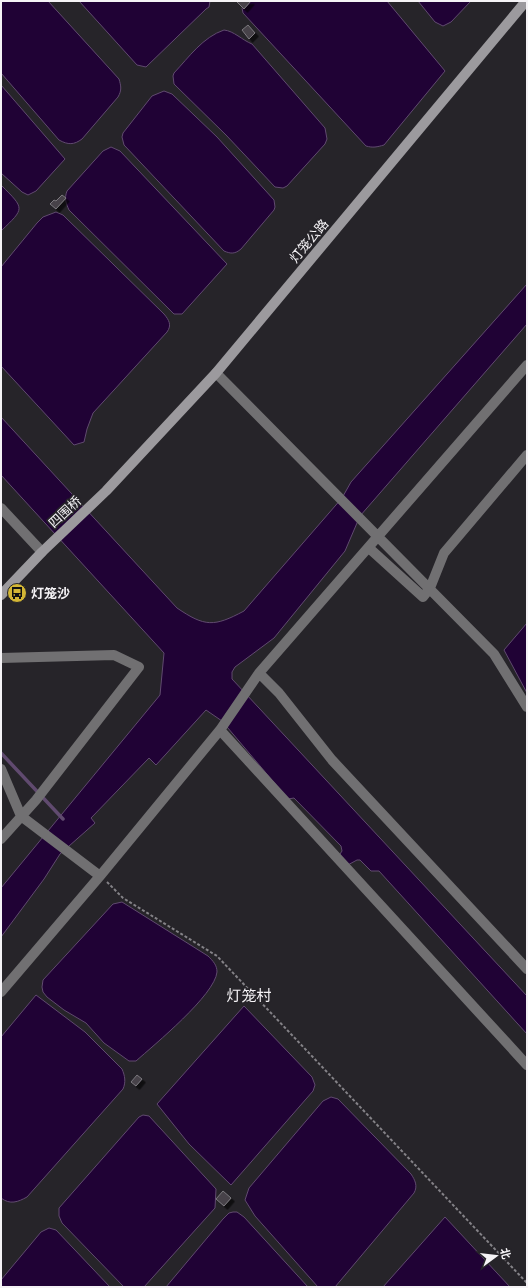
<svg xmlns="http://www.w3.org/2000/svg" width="528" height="1288" font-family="'Space Grotesk','Noto Sans SC',sans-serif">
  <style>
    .water { fill: #200235; stroke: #604a6f }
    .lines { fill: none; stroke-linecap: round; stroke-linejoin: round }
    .stream { stroke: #604a6f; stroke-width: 3.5 }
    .building { fill: #464348; stroke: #7b787e; filter: url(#shadow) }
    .path { stroke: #848287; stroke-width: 2; stroke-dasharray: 3 2; stroke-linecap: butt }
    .street { stroke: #717072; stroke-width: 10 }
    .secondary { stroke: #9c9a9e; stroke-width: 10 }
    .labels { text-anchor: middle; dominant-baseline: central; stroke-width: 3.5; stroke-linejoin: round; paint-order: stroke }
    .street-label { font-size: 13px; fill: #f5f3f6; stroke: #262429 }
    .poi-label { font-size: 13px; font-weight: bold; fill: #f5f3f6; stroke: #262429; text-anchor: start }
    .quarter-label { font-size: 15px; fill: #f5f3f6; stroke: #262429 }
  </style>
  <defs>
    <filter id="shadow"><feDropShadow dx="3.5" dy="3.5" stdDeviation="0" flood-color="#0009"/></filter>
  </defs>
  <rect width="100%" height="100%" fill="#262429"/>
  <path class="water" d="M1 1H48L119 79C121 86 122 90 118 97L82 139C74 145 68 145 59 140L1 73Z
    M79 1H210L209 7 206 9 146 67 137 65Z
    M247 1H387L445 71 384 145C377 147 373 148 366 146L243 13 242 8Z
    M418 1H471L451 22 443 26 435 22Z
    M224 30C234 31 242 40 252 44L325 128 327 139 325 144 287 186 283 188 275 187 226 135 174 84 173 76 174 73C189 57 203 37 224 30Z
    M1 85 65 159 36 191 28 195 22 192 1 173Z
    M164 91 172 94 217 137 274 200 275 207 274 210 241 249C235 254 231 254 224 251L124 145 122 137 123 133 152 96Z
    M111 147 120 151 227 264 182 314H174L69 210C66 203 64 199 67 191L103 151Z
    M1 185C25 209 25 208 1 231Z
    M56 212 63 215 164 314C169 320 172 325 167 332L93 413 87 429 84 442 74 445 1 366V267L37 223 43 217Z
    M527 284V324L360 516 345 551 274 638 235 667 232 672V679L527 996V1034L379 871H371L360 860H357L344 867 338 857 342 851 341 846 294 798 288 799 222 721 206 710 156 765 149 758 91 818 95 823 60 854 44 879 1 937V888L160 695 164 653 1 475V417L177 608C205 627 214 627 244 611L342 498 351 482Z
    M527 623V693L504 650Z
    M122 902 208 956C213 961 217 965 217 972 215 995 154 1045 136 1061H129L104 1043 86 1023 64 1010 47 997 43 992 42 987 43 980 113 904Z
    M36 995 85 1032 122 1069C125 1076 126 1082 123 1089L27 1197C18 1202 10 1205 1 1198V1037Z
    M244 1006 312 1077 315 1085 313 1091 231 1185 189 1144 157 1104Z
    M331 1097 338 1099 411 1174C415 1180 418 1186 414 1193L335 1287H318L255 1216 245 1200 249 1188 323 1101Z
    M143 1115 149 1116 216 1189 215 1208 144 1287H124L62 1223 59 1216V1208L139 1117Z
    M233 1212H237L244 1217 308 1287H166L223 1219 229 1213Z
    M445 1217 510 1287H383Z
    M49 1228 56 1230 110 1287H1V1280L41 1232Z"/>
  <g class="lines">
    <path class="stream" d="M1 753 63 819"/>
  </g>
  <path class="building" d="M236 1H251L244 9Z
    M248 25 255 33 249 39 242 30Z
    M62 195 66 198 56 209 50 204 54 200 56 201Z
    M137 1075 142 1079 136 1086 131 1082Z
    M223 1191 231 1198 224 1206 216 1199Z"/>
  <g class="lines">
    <path class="path" d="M107 882 123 898 217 956 527 1283"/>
    <path class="street" d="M216 373 494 654 527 707
      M1 508 42 552
      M369 548 423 597 430 588 444 553 527 455
      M1 658 114 655 139 667 36 800 1 839
      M259 673 279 693 332 760 527 969
      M220 730 527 1065
      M1 769 21 816 100 876
      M1 992 100 876 220 730 259 673 527 365"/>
    <path class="secondary" d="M1 595 42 552 106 491 216 373 526 1"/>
  </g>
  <defs>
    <symbol id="bus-disc" viewBox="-11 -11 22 22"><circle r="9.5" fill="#d3b635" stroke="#262429"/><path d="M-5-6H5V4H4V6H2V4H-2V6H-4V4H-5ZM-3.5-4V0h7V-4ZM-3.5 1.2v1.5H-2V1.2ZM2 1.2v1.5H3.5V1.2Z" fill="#111"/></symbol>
  </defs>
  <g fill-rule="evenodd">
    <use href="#bus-disc" x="6" y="582" width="22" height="22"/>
  </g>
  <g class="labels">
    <g class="street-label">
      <text transform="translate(309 241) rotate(-50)">灯笼公路</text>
      <text transform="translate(65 512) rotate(-43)">四围桥</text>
    </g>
    <g class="poi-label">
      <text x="31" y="593">灯笼沙</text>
    </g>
    <g class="quarter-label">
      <text x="249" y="995">灯笼村</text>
    </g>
  </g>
  <rect width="528" height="1288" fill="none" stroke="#f5f3f6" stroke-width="4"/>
  <g transform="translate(496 1256) rotate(75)" stroke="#262429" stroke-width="3" paint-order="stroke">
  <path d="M0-3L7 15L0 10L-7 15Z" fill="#f5f3f6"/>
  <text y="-6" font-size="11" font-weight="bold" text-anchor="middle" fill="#f5f3f6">北</text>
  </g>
</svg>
